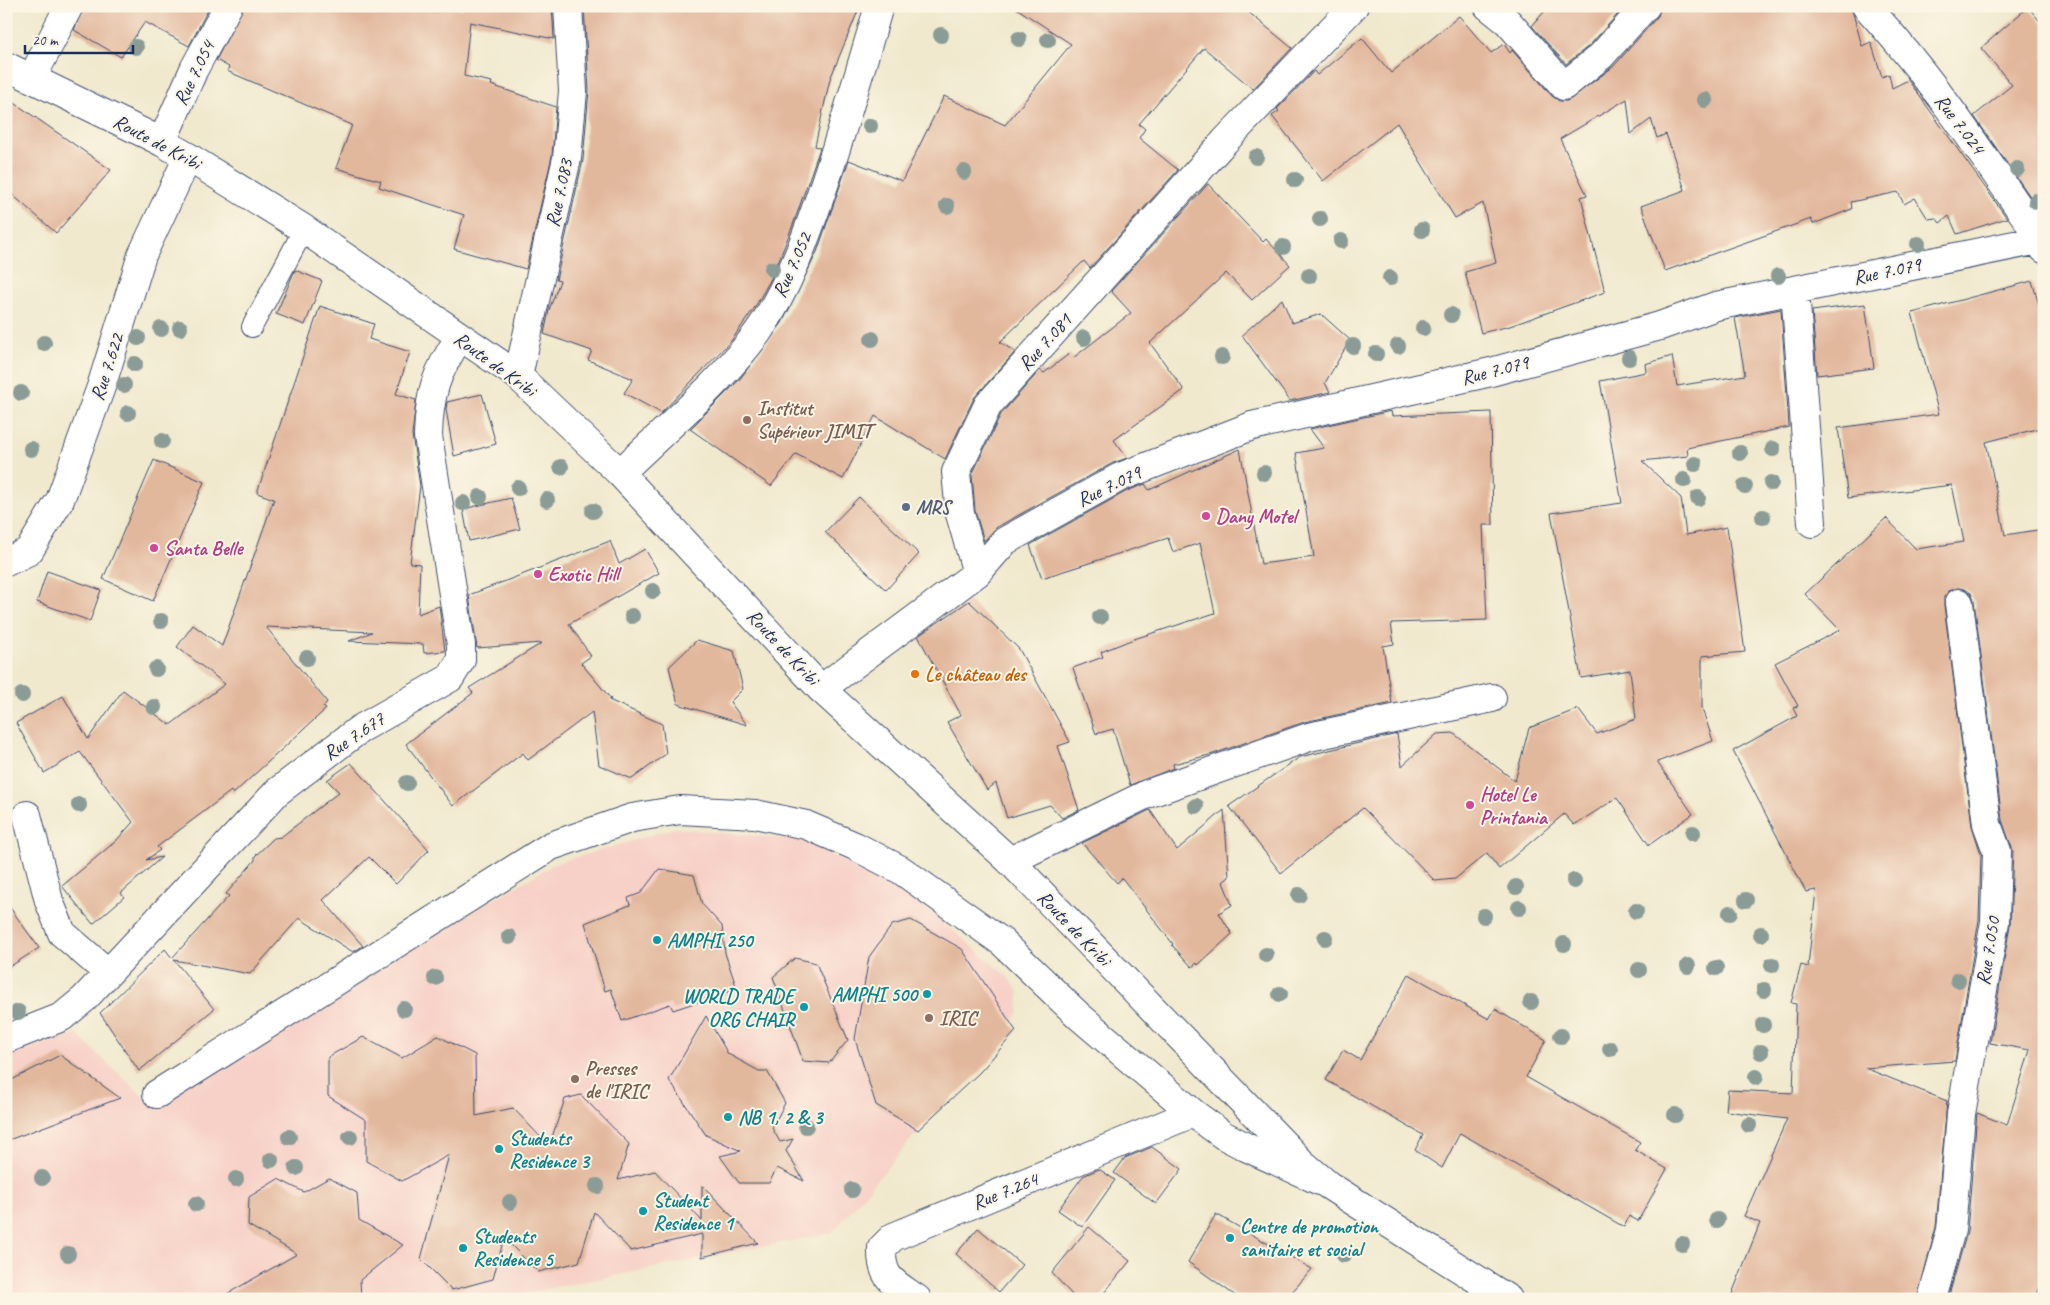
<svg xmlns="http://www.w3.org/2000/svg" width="2050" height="1305" font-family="Caveat,sans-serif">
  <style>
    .built { fill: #f7d1c7 }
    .building { fill: #e2b89d }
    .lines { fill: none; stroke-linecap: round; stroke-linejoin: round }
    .lane-casing { stroke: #3b4b6f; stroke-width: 22 }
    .street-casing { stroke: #3b4b6f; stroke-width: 30 }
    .secondary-casing { stroke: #3b4b6f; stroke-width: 30 }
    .lane { stroke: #fff; stroke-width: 20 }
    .street { stroke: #fff; stroke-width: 28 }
    .secondary { stroke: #fff; stroke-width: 28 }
    .tree { fill: #8b9c97 }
    .education-dot { fill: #8d6e63; stroke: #fcf5e5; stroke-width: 2 }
    .service-dot { fill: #5c6f8a; stroke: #fcf5e5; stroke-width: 2 }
    .hotel-dot { fill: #d1479c; stroke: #fcf5e5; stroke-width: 2 }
    .food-dot { fill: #e8710a; stroke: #fcf5e5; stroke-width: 2 }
    .culture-dot { fill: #0f9aa8; stroke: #fcf5e5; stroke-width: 2 }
    .labels { text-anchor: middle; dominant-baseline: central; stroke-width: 4; stroke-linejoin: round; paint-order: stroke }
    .street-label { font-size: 20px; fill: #1b2f5e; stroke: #fcf5e5 }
    .education-label { font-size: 20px; font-weight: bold; fill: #785e54; stroke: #fcf5e5; text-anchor: start }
    .service-label { font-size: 20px; font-weight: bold; fill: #4e5e75; stroke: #fcf5e5; text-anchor: start }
    .hotel-label { font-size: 20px; font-weight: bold; fill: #b23c85; stroke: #fcf5e5; text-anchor: start }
    .food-label { font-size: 20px; font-weight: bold; fill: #c56008; stroke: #fcf5e5; text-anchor: start }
    .culture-label { font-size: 20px; font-weight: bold; fill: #0d838f; stroke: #fcf5e5; text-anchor: start }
  </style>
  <rect width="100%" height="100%" fill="#fcf5e5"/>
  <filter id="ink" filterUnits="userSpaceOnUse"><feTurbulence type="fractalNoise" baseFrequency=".02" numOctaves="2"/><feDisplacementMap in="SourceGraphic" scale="10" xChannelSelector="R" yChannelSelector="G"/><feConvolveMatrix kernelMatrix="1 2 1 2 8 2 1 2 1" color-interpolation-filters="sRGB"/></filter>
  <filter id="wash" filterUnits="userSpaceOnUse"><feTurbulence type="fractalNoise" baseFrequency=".0096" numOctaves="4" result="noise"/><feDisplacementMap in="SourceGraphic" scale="20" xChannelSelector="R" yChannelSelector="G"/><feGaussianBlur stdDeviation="1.12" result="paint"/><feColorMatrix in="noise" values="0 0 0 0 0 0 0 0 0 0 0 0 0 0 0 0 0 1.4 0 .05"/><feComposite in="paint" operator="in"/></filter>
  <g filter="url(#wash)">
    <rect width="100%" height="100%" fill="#f0e9ce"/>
    <path class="built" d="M675 828 798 840 903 888 1008 977 1019 993V1012L832 1233 496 1299H6V1056L76 1034 148 1101 556 863Z"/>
    <g id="blocks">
      <path class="building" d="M84 6H210L189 46 145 22 121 57 74 30Z
        M244 6H437L462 9 463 6H552L554 39 470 22 464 76 492 82 491 85 556 107 552 156 526 269 454 249 464 215 379 187 381 181 336 168 352 125 227 71 229 67 216 60Z
        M584 6H860L830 79 815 146 820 148 794 222 773 275 755 307 731 341 661 413 624 393 633 379 588 360 592 351 544 334 549 310 560 281 556 280 583 160 589 90Z
        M1013 6H1241L1292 48 1253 89 1204 48 1139 124 1145 129 1139 138 1178 170 1090 268 1084 261 1000 342 1015 352 974 398 945 459 875 416 843 479 796 454 771 486 690 429 739 380 782 323 817 252 849 160 902 181 944 96 1005 125 1071 44Z
        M1549 6H1625L1590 45 1566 64 1532 26Z
        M1661 6H1851L1862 46 1871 42 1882 77 1889 74 1892 88 1908 80 2007 218 1957 234 1949 216 1940 223 1936 218 1928 219 1915 198 1904 204 1898 192 1851 202 1852 209 1813 224 1811 219 1665 271 1641 206 1685 190 1666 134 1657 138 1651 119 1631 134 1627 99 1560 139 1587 195 1581 197 1605 292 1510 326 1481 333 1465 272 1496 263 1483 203 1455 218 1397 123 1323 181 1272 116 1279 111 1277 109 1314 71 1317 75 1362 38 1391 73 1459 16 1491 53 1504 44 1510 53 1512 50 1552 96 1559 101H1567L1613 67 1658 16Z
        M2028 7 2044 26V206L2038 208 1974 116 2012 85 1981 48Z
        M6 97 111 170 56 233 6 189Z
        M1208 184 1263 242 1266 239 1290 265 1252 300 1226 273 1150 343 1184 390 1114 440 1127 458 1113 463 997 527 984 541 975 511 972 475 1001 414 1040 370 1044 373 1069 354 1073 358 1131 313 1111 291Z
        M295 270 322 281 305 325 276 314Z
        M2032 281 2044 322V427L1986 442 2005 535 2044 529V1278L2035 1299H1948L1967 1232 1977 1113 2007 1125 2030 1050 1990 1043 2010 925 2013 851 2002 820 1974 601 1971 593 1965 589 1958 588 1949 591 1944 597V605L1972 826 1981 854 1979 920 1955 1061 1865 1068 1947 1101 1936 1227 1917 1299H1730L1760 1223 1744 1216 1787 1119 1726 1111 1728 1090 1793 1093 1796 1004 1791 1003 1801 965 1808 967 1816 890 1806 892 1733 751 1797 716 1793 708 1798 706 1775 663 1840 630 1805 594 1886 518 1916 549 1964 542 1952 485 1848 498 1838 428 1939 414 1912 313Z
        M1282 299 1292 323 1321 314 1350 340 1325 383 1330 392 1290 401 1242 335Z
        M1865 304 1874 368 1817 375 1812 311Z
        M320 306 374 324 369 339 410 352 396 394 416 400 412 435 420 486 410 563 420 564 418 614 439 606 445 651 424 653 423 644 349 641 372 632 266 627 327 702 323 707 326 709 233 794 231 791 157 847 160 850 146 860 162 857 121 893 124 897 93 924 62 886 116 841 133 822 80 752 44 773 16 723 63 696 88 739 123 690 170 725 225 684 177 647 193 625 222 646 274 499 257 493Z
        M1781 309 1789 427 1687 448 1688 456 1642 461 1681 498 1686 535 1727 527 1745 652 1702 656V708L1713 741 1657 762 1693 814 1649 845 1617 798 1574 825 1564 814 1499 869 1487 853 1455 879 1435 881 1363 808 1281 873 1229 806 1300 757 1397 734 1402 766 1437 734 1453 733 1515 781 1529 728 1578 709 1597 734 1636 719 1630 670 1581 678 1551 513 1622 503 1600 381 1646 372 1645 364 1672 356 1677 386 1745 375 1735 318Z
        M482 394 496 444 454 456 446 409 447 402Z
        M1391 411 1392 416 1491 412 1493 525H1483L1487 620 1391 623 1394 644 1383 646 1392 703 1304 722 1213 754 1173 764 1174 768 1130 785 1113 729 1096 734 1073 668 1103 657 1101 652 1131 640 1215 613 1200 543 1173 552 1168 538 1042 578 1030 545 1127 491 1145 484 1149 490 1240 449 1261 564 1314 557 1296 453 1324 448 1310 429Z
        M154 460 204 482 153 601 103 579Z
        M859 497 919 554 886 590 825 532Z
        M511 498 520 529 469 541 463 509Z
        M610 541 619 564 645 549 659 573 569 624 591 656 581 663 611 699 609 700 662 724 666 754 632 779 599 765 592 712 528 760 523 753 453 806 406 744 473 693 469 688 542 643 477 648 469 595Z
        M47 571 101 590 90 621 37 602Z
        M969 601 1019 649 1070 742 1058 746 1079 810 1062 818 1050 805 1007 818 996 783 987 790 947 722 961 715 918 636Z
        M697 640 734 651 743 689 730 702 747 725 678 704 669 667Z
        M351 763 429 850 396 884 369 857 323 900 363 946 353 952 299 918 250 974 174 960 214 1009 139 1071 100 1013 165 949 172 958 229 896 226 894 255 860V856L274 838 281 837 339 792 327 780Z
        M1150 810 1177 850 1224 810 1229 877 1223 882 1232 905 1219 913 1232 934 1198 965 1197 963 1192 967 1172 945 1173 944 1122 878 1117 883 1082 843Z
        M659 869 694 875 702 904 722 926 725 953 737 989 673 1010 670 1004 622 1021 611 989 605 991 585 923 630 905 628 898 641 893Z
        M6 902 39 948 6 969Z
        M911 920 962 949 1016 1031 980 1072 918 1130 876 1105 855 1039 869 957 892 925Z
        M795 958 816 963 848 1040 829 1063 803 1061 773 977Z
        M1409 974 1489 1019 1495 1009 1546 1040 1526 1077 1640 1142 1635 1150 1667 1169 1638 1221 1629 1216 1624 1227 1460 1133 1442 1168 1415 1150 1423 1135 1326 1080 1343 1050 1360 1060Z
        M706 1016 728 1054 759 1071H767L785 1103 772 1128 780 1142 793 1139 786 1151 804 1181 777 1168 769 1183H739L720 1156 741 1151 706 1135 669 1080Z
        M438 1036 475 1055 476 1116 513 1108 549 1146 565 1099 581 1095 629 1144 618 1180 655 1171 702 1221V1185L758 1243 702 1257V1234L631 1251 594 1212 579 1262 538 1272 504 1238 493 1279 452 1290 421 1259 449 1155 402 1181 366 1161V1120L328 1096V1057L363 1037 402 1058Z
        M60 1055 120 1098 6 1141V1083Z
        M1152 1147 1182 1169 1156 1204 1114 1173 1125 1158Z
        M1099 1169 1115 1180 1082 1227 1058 1210 1083 1176Z
        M329 1178 357 1193 359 1220 403 1245 360 1280 361 1299H218L297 1254 248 1225 249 1197 278 1179 304 1192Z
        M1216 1214 1312 1269 1286 1299H1240L1188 1262Z
        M1089 1227 1130 1261 1099 1299H1076L1052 1273Z
        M978 1228 1022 1265 999 1292 956 1254Z"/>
    </g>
  </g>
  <g filter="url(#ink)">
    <use href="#blocks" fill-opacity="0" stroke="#3b4b6f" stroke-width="1"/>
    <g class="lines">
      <defs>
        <path id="lane" d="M252 327 304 229"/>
        <path id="street" d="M1488 6 1508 22 1564 86 1601 56 1646 6
          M1866 6C1932 78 1986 159 2041 240L2044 249
          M32 78 69 6
          M162 142 194 69 228 6
          M1795 290 1812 523
          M518 376 567 158 573 91 568 6
          M620 473C666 428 720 384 758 332 788 289 805 240 822 191 843 130 861 68 879 6
          M6 562 29 551 60 500 101 387 142 255 188 157
          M977 573 1005 541 1120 477 1252 426 1491 372 1660 326 1716 306 2044 239
          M821 689 977 573 960 514 956 472 988 405 1225 141 1354 6
          M27 815 49 901 62 933 107 972
          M1010 861 1147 794 1309 737 1492 698
          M6 1039 62 1017 84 999 277 792 360 729 450 678 461 660V645L428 436C429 394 436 372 460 337
          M157 1094 551 846 632 818 680 810 755 814 806 825 855 846 901 870 1002 942 1079 1016 1193 1113 1223 1135 1246 1147 1320 1181
          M917 1299C893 1282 881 1279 882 1248L893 1237 1193 1113
          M1932 1299 1951 1230 1961 1114 1995 922 1997 851 1987 824 1959 603"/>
        <path id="secondary" d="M6 66 162 142 188 157 304 229 518 376 620 473 821 689 1010 861 1302 1163 1328 1185 1508 1299"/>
      </defs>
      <use href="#lane" class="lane-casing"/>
      <use href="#street" class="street-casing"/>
      <use href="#secondary" class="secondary-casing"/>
      <use href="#lane" class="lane"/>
      <use href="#street" class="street"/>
      <use href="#secondary" class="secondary"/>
    </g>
    <g class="tree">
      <circle cx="941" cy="35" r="8"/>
      <circle cx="1019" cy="39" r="8"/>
      <circle cx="1048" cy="40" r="8"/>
      <circle cx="136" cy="47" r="8"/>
      <circle cx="1705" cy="100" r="8"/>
      <circle cx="870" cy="126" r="8"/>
      <circle cx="1256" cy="157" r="8"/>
      <circle cx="2017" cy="169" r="8"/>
      <circle cx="964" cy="172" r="8"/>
      <circle cx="1295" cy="180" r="8"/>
      <circle cx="2036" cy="201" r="8"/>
      <circle cx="947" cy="206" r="8"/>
      <circle cx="1320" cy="219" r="8"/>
      <circle cx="1422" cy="230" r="8"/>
      <circle cx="1341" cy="241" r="8"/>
      <circle cx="1918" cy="244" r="8"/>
      <circle cx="1283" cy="247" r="8"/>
      <circle cx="772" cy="269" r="8"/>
      <circle cx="1309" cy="276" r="8"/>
      <circle cx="1778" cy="276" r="8"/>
      <circle cx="1390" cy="278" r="8"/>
      <circle cx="1451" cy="315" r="8"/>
      <circle cx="180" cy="328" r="8"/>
      <circle cx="1423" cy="328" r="8"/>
      <circle cx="161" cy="329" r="8"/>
      <circle cx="138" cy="338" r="8"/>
      <circle cx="1084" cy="338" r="8"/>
      <circle cx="872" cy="339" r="8"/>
      <circle cx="44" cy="343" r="8"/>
      <circle cx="1353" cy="346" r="8"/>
      <circle cx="1398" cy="346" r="8"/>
      <circle cx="1376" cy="354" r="8"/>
      <circle cx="1222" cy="357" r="8"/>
      <circle cx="1629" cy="358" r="8"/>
      <circle cx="135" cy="364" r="8"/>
      <circle cx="124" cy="385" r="8"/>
      <circle cx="21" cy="393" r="8"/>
      <circle cx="128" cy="413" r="8"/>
      <circle cx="162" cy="441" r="8"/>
      <circle cx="31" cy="449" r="8"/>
      <circle cx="1773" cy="449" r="8"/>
      <circle cx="1740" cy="453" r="8"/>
      <circle cx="1695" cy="464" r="8"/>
      <circle cx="561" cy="467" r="8"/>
      <circle cx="1264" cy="473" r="8"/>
      <circle cx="1684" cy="480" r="8"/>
      <circle cx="1771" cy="483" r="8"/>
      <circle cx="1745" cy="486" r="8"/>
      <circle cx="518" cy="488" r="8"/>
      <circle cx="480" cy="497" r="8"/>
      <circle cx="1698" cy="498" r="8"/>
      <circle cx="547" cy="500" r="8"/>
      <circle cx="463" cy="503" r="8"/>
      <circle cx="593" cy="511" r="8"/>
      <circle cx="1763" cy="517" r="8"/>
      <circle cx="653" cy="591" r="8"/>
      <circle cx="632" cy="616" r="8"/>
      <circle cx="1100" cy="617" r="8"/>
      <circle cx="161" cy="621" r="8"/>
      <circle cx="307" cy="658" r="8"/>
      <circle cx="156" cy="669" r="8"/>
      <circle cx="22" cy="695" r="8"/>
      <circle cx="154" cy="707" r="8"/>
      <circle cx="407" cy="783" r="8"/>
      <circle cx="79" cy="805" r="8"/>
      <circle cx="1196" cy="806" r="8"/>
      <circle cx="1693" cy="833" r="8"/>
      <circle cx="1574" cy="881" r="8"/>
      <circle cx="1516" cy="887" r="8"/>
      <circle cx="1299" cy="895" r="8"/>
      <circle cx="1746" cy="900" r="8"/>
      <circle cx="1519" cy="908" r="8"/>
      <circle cx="1636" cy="911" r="8"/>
      <circle cx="1730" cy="913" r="8"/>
      <circle cx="1484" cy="916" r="8"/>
      <circle cx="1761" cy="934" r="8"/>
      <circle cx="509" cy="937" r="8"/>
      <circle cx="1325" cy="938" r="8"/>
      <circle cx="1564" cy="944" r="8"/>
      <circle cx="1266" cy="955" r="8"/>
      <circle cx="1772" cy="965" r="8"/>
      <circle cx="1688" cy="966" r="8"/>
      <circle cx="1716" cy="968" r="8"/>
      <circle cx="1639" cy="970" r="8"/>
      <circle cx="435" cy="978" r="8"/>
      <circle cx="1958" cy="980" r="8"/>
      <circle cx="1764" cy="990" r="8"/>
      <circle cx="1280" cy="994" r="8"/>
      <circle cx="1531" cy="1002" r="8"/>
      <circle cx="404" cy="1009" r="8"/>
      <circle cx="18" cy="1012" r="8"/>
      <circle cx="1763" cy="1025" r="8"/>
      <circle cx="1561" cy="1036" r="8"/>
      <circle cx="1610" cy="1049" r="8"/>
      <circle cx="1761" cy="1052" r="8"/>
      <circle cx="1756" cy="1077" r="8"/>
      <circle cx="1675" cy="1115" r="8"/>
      <circle cx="1749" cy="1125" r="8"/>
      <circle cx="806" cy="1126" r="8"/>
      <circle cx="289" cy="1137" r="8"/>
      <circle cx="350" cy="1137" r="8"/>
      <circle cx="271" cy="1160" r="8"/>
      <circle cx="296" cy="1168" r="8"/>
      <circle cx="42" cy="1178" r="8"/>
      <circle cx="236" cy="1179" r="8"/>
      <circle cx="597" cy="1186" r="8"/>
      <circle cx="852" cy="1190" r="8"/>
      <circle cx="510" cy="1202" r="8"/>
      <circle cx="196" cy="1204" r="8"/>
      <circle cx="1717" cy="1220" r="8"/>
      <circle cx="1682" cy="1244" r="8"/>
      <circle cx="68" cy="1254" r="8"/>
      <circle cx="1344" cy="1255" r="8"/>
    </g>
  </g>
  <g class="education-dot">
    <circle cx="747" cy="420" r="5"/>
    <circle cx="929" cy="1018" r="5"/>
    <circle cx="575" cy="1079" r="5"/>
  </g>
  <circle class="service-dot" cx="906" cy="507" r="5"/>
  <g class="hotel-dot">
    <circle cx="1206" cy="516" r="5"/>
    <circle cx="154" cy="548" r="5"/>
    <circle cx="538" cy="574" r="5"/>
    <circle cx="1470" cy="805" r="5"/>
  </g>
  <circle class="food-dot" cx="915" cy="674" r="5"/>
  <g class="culture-dot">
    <circle cx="657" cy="940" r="5"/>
    <circle cx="927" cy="994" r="5"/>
    <circle cx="804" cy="1007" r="5"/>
    <circle cx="728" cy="1117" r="5"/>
    <circle cx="499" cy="1149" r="5"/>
    <circle cx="643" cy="1211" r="5"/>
    <circle cx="1230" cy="1238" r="5"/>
    <circle cx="463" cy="1248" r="5"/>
  </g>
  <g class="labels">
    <g class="street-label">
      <text transform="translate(194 73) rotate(-64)">Rue 7.054</text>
      <text transform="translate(1960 124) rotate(53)">Rue 7.024</text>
      <text transform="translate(157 142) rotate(28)">Route de Kribi</text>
      <text transform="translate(559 193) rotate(-78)">Rue 7.083</text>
      <text transform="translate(792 265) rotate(-66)">Rue 7.052</text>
      <text transform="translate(1887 271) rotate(-12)">Rue 7.079</text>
      <text transform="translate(1045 342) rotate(-48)">Rue 7.081</text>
      <text transform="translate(495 364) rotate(36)">Route de Kribi</text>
      <text transform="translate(107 367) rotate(-72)">Rue 7.622</text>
      <text transform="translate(1495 370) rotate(-14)">Rue 7.079</text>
      <text transform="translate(1109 486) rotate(-26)">Rue 7.079</text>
      <text transform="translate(783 647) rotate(47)">Route de Kribi</text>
      <text transform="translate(354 736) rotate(-34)">Rue 7.677</text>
      <text transform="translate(1074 928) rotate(46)">Route de Kribi</text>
      <text transform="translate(1988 951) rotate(-81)">Rue 7.050</text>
      <text transform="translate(1005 1191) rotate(-22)">Rue 7.264</text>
    </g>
    <g class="education-label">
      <text x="757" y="408">Institut<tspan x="757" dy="23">Supérieur JIMIT</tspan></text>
      <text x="939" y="1018">IRIC</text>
      <text x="585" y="1068">Presses<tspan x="585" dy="23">de l'IRIC</tspan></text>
    </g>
    <g class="service-label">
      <text x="916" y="507">MRS</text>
    </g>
    <g class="hotel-label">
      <text x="1216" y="516">Dany Motel</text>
      <text x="164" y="548">Santa Belle</text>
      <text x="548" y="574">Exotic Hill</text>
      <text x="1480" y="794">Hotel Le<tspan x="1480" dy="23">Printania</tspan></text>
    </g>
    <g class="food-label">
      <text x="925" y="674">Le château des</text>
    </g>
    <g class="culture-label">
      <text x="667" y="940">AMPHI 250</text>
      <text x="917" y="994" text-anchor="end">AMPHI 500</text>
      <text x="794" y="996" text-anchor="end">WORLD TRADE<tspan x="794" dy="23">ORG CHAIR</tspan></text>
      <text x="738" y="1117">NB 1, 2 &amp; 3</text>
      <text x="509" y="1138">Students<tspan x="509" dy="23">Residence 3</tspan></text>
      <text x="653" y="1200">Student<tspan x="653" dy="23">Residence 1</tspan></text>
      <text x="1240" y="1226">Centre de promotion<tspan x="1240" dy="23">sanitaire et social</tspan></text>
      <text x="473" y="1236">Students<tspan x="473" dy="23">Residence 5</tspan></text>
    </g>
  </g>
  <rect width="2050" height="1305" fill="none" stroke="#fcf5e5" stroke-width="25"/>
  <path d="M25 45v8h108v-8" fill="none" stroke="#1b2f5e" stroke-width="2.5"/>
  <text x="32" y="45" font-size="15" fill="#1b2f5e" stroke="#fcf5e5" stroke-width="4" paint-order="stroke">20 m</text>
</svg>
